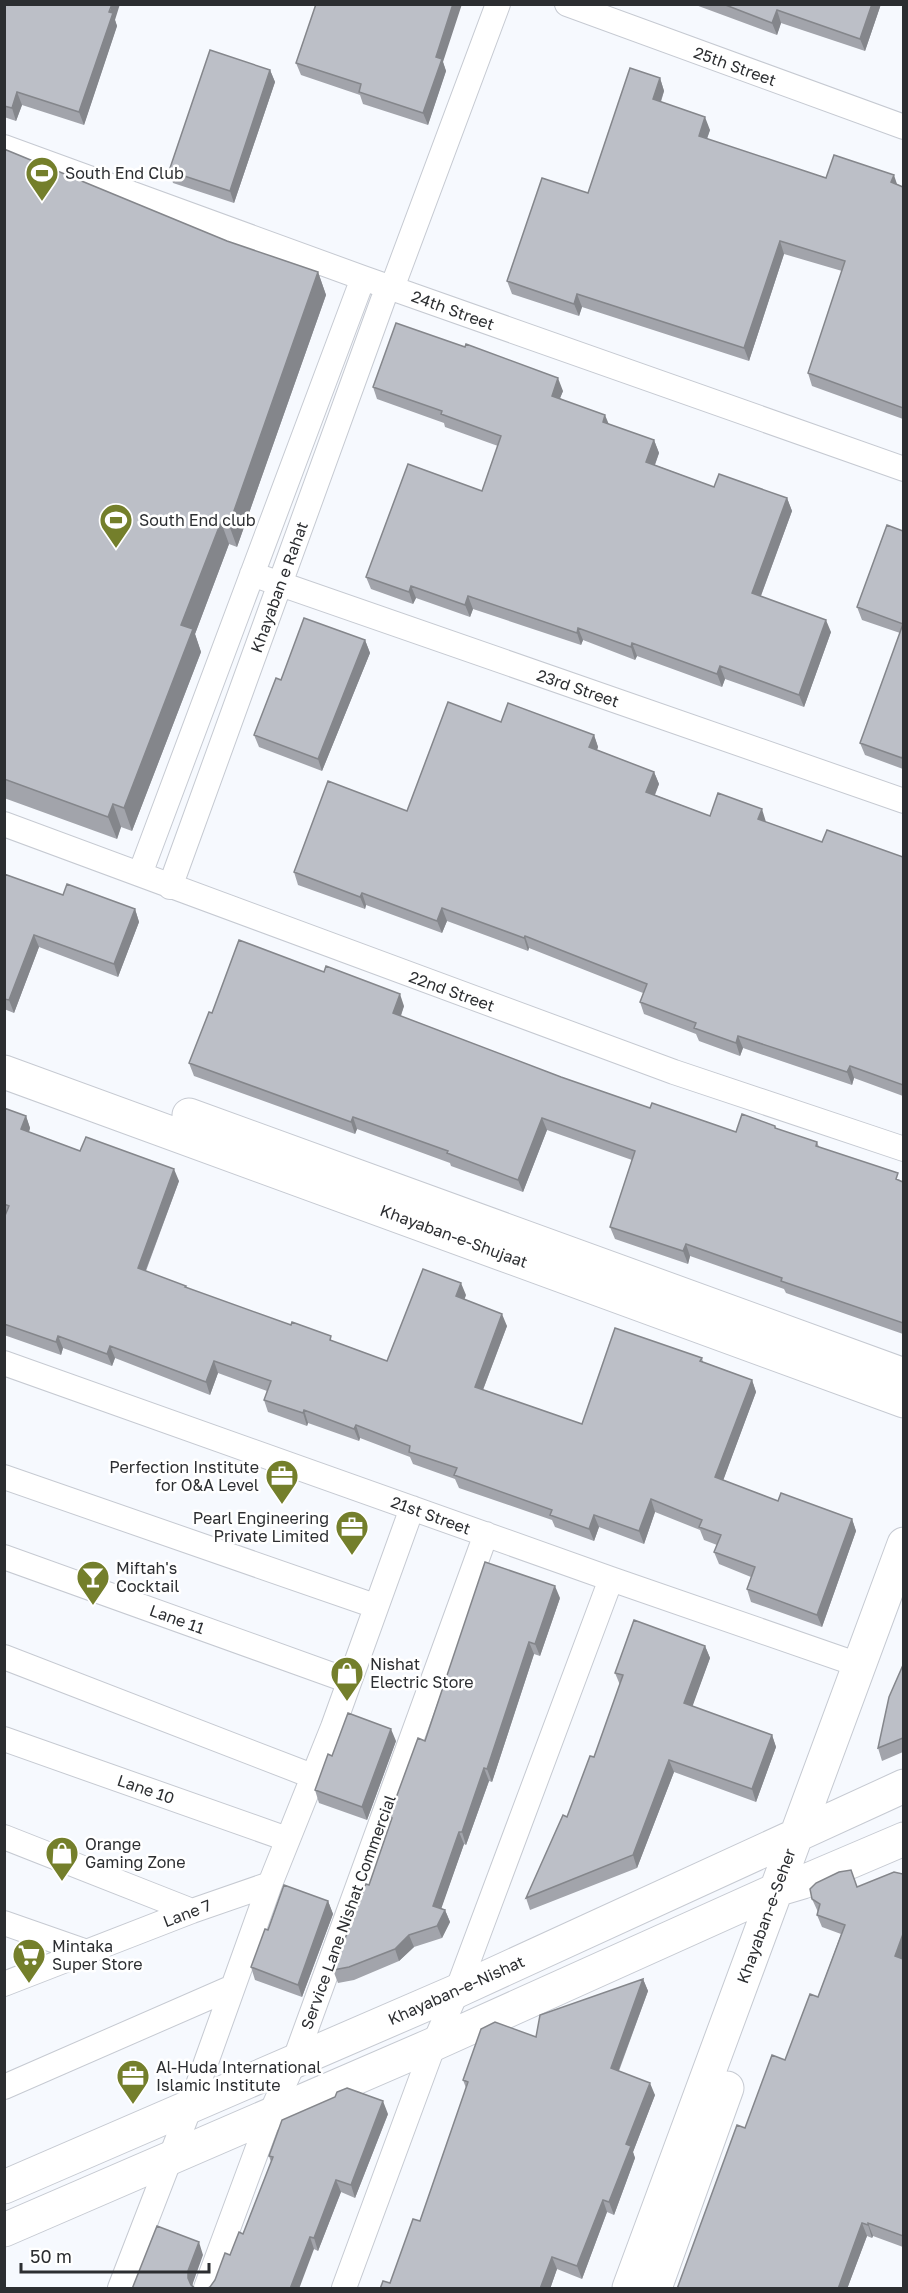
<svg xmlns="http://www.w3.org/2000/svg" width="908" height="2293" font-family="'Golos Text',sans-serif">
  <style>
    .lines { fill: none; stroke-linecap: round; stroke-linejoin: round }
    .street-casing { stroke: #c6cad2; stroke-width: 26 }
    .secondary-casing { stroke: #c6cad2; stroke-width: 35 }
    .street { stroke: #fff; stroke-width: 24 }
    .secondary { stroke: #fff; stroke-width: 33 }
    .wall { fill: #a2a4ab }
    .shaded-wall { fill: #84868b }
    .building { fill: #bcbfc7; stroke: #84868b; stroke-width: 1.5 }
    .labels { text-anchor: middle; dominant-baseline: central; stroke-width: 5; stroke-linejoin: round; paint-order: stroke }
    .street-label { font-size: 16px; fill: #2c2e31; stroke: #fff }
    .poi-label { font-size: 16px; fill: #2c2e31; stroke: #fff; text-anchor: start }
  </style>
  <rect width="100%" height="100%" fill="#f6f9fe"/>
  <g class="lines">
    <defs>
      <path id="street" d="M567 4 904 127
        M4 147 363 278 904 469
        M392 288 498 4
        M252 574 904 801
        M4 824 674 1072 904 1149
        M140 874 363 278
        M170 887 388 286
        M4 1363 611 1579 859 1665
        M4 1477 375 1606
        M4 1557 349 1681
        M4 1657 312 1776
        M4 1739 287 1839
        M4 1837 192 1911
        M4 1923 87 1952
        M4 1984 192 1911 270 1884
        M4 2087 233 1987
        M120 2288 190 2107 270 1884 333 1727 412 1508
        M206 2288 270 2115 294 2062 486 1534
        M344 2288 434 2044 457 1991 611 1579"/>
      <path id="secondary" d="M4 1072 904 1401
        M189 1115 904 1375
        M4 2187 457 1991 904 1786
        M4 2230 434 2044 776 1890 803 1882 904 1839
        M629 2288 904 1544
        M655 2288 727 2088"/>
    </defs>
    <use href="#street" class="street-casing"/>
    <use href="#secondary" class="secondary-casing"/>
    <use href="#street" class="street"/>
    <use href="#secondary" class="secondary"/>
  </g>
  <path class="wall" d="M4 4 115 20 117 26 84 125 22 105 16 121 4 117Z
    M693 4H881L865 51 781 23 777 35Z
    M443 62 446 71 428 125 363 104 360 95 301 75 296 63Z
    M270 70 275 82 234 203 173 183 169 171Z
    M660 78 664 91 661 102 710 130 707 139 826 178 897 184 903 187V419L812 386 808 373 842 271 784 254 749 361 582 307 579 316 512 294 507 281 588 193Z
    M4 149 227 241 318 272 326 295 237 547 229 544 195 634 201 652 132 831 121 827 117 839 4 798Z
    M465 347 563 391 560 398 608 424 654 440 659 453 655 465 714 487 787 498 792 511 761 596 831 632 804 707 725 679 722 687 637 656 635 660 583 640 581 645 473 609 470 617 416 598 413 604 371 589 366 577 482 491 498 446 445 427 444 423 377 399 373 387Z
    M903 531V769L865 755 860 743 900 633 862 620 857 607Z
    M365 640 370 653 322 771 259 747 254 735Z
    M501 722 594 735 598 747 597 750 654 772 659 784 655 795 710 816 766 822 822 842 903 857V1096L854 1078 852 1085 743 1048 740 1056 699 1041 696 1034 644 1014 640 1002 643 993 529 948 528 951 447 921 442 933 366 905 365 909 298 885 294 872 407 811Z
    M4 874 63 895 135 909 139 922 118 977 39 947 14 1013 4 1009Z
    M404 1006 401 1016 561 1077 650 1108 736 1132 775 1126 776 1129 817 1142 819 1147 903 1182V1334L786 1293 784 1289 690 1256 688 1264 615 1239 610 1227 632 1160 547 1130 523 1192 451 1166 450 1163 357 1129 355 1134 194 1076 189 1063 212 1013Z
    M4 1108 26 1116 30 1128 29 1132 80 1151 179 1181 146 1271 187 1288 333 1341 387 1361 466 1295 464 1299 507 1326 483 1390 582 1424 702 1358 703 1362 752 1380 756 1392 723 1480 778 1501 852 1519 856 1531 822 1627 751 1602 747 1589 751 1577 719 1564 714 1552 717 1545 704 1540 700 1530 655 1512 644 1544 599 1527 594 1541 555 1527 552 1520 459 1488 455 1479 413 1464 410 1457 360 1438 359 1441 308 1423 307 1426 268 1412 264 1400 267 1391 218 1373 210 1395 115 1358 112 1366 63 1348 61 1355 4 1335V1218L5 1215H4Z
    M560 1598 540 1656 534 1654 492 1782 489 1781 466 1845 464 1844 441 1908 445 1910 450 1922 442 1938 414 1947 399 1961 354 1980 338 1983 333 1970 369 1885 391 1822 389 1817 425 1741Z
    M705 1646 710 1658 692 1706 772 1735 776 1747 756 1802 674 1772 637 1868 530 1910 526 1898 567 1817 594 1757 620 1685 615 1673Z
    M903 1665V1752L882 1761 878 1748Z
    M396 1741 367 1820 319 1803 315 1790 332 1756Z
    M857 1887 903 1959V2247L873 2236 872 2238 867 2236 847 2289H677L745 2128 785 2060 818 1997 841 1934 822 1927 817 1915 818 1912 812 1899Z
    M328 1901 333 1914 302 1997 255 1980 251 1967Z
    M643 1979 648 1991 619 2071 655 2095 633 2152 635 2158 614 2215 607 2212 582 2279 557 2269 550 2289H380L390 2283 420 2221 466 2088 463 2080 536 2037Z
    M388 2114 355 2198 341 2192 318 2251 314 2249 210 2287 243 2234 271 2162 269 2156Z"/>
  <path class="shaded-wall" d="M112 4H120L115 20 117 26 84 125 79 112Z
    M453 4H462L443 62 446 71 428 125 423 113 436 57Z
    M872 4H881L865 51 860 39Z
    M777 10 781 23 777 35 772 23Z
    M270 70 275 82 234 203 230 191Z
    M660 78 664 91 657 112 653 99Z
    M17 92 22 105 16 121 12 108Z
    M705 117 710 130 703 149 699 136Z
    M894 175 898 187 891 182Z
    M780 241 784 254 749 361 744 348Z
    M318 272 326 295 237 547 229 525Z
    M577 294 582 307 579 316 574 304Z
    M558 378 563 391 556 408 552 396Z
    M605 415 610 427 603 422Z
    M654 440 659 453 651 475 646 462Z
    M787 498 792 511 757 606 752 593Z
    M221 522 229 544 195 634 201 652 132 831 124 808 181 625Z
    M411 586 416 598 413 604 409 592Z
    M468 596 473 609 470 617 465 605Z
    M826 620 831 632 804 707 799 695Z
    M578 628 583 640 581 645 577 633Z
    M365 640 370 653 322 771 318 759Z
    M632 643 637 656 635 660 631 647Z
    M720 666 725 679 722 687 717 674Z
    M594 735 598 747 593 760 589 747Z
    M654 772 659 784 651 804 646 792Z
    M113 804 121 827 117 839 108 817Z
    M762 809 766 822 758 819Z
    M362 893 366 905 365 909 360 897Z
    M442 908 447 921 442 933 437 921Z
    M135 909 139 922 118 977 114 964Z
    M34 935 39 947 14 1013 9 1000Z
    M525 936 529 948 528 951 524 938Z
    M400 994 404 1006 397 1026 393 1013Z
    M738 1036 743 1048 740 1056 736 1043Z
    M850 1066 854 1078 852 1085 847 1072Z
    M26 1116 30 1128 26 1141 21 1129Z
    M353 1117 357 1129 355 1134 351 1122Z
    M542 1118 547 1130 523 1192 518 1180Z
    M174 1169 179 1181 142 1280 138 1268Z
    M686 1244 690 1256 688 1264 683 1251Z
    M461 1283 466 1295 461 1309 456 1296Z
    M502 1314 507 1326 479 1400 475 1387Z
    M58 1336 63 1348 61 1355 56 1342Z
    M110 1346 115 1358 112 1366 107 1354Z
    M214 1361 218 1373 210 1395 206 1382Z
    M752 1380 756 1392 720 1489 715 1477Z
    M304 1410 308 1423 307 1426 303 1413Z
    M356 1425 360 1438 359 1441 354 1429Z
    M651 1499 655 1512 644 1544 639 1531Z
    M594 1515 599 1527 594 1541 589 1529Z
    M852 1519 856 1531 822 1627 817 1615Z
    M555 1586 560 1598 540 1656 535 1644Z
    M529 1642 534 1654 492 1782 487 1769Z
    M705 1646 710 1658 689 1716 684 1703Z
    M391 1729 396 1741 367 1820 362 1807Z
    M772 1735 776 1747 756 1802 752 1789Z
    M669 1760 674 1772 637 1868 633 1855Z
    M484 1768 489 1781 466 1845 462 1832Z
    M459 1832 464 1844 438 1918 433 1906Z
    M328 1901 333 1914 302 1997 298 1985Z
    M445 1910 450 1922 442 1938 437 1926Z
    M903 1934V1958L899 1969 895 1956Z
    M409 1935 414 1947 399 1961 395 1949Z
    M643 1979 648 1991 615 2080 611 2068Z
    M650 2083 655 2095 633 2152 635 2158 614 2215 609 2202 626 2144Z
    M383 2101 388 2114 355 2198 351 2185Z
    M336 2180 341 2192 318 2251 314 2238Z
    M603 2200 607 2212 582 2279 577 2266Z
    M862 2223 867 2236 847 2289H838Z
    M868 2223 873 2236 872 2238 868 2225Z
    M310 2237 314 2249 299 2289H290Z
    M199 2242 203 2255 193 2283 192 2289 188 2278V2271Z
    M552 2257 557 2269 550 2289H540Z"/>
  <path class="building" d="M4 4H112L109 12 113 13 79 112 17 92 12 108 4 106Z
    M316 4H453L436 57 442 59 423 113 359 92 361 84 296 63Z
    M723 4H872L860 39 777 10 772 23Z
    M210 50 270 70 230 191 169 171Z
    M630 68 660 78 653 99 705 117 699 136 826 178 834 155 894 175 891 182 903 187V408L808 373 845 261 780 241 744 348 577 294 574 304 507 281 542 178 588 193Z
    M4 149 227 241 318 272 229 525 221 522 181 625 193 629 124 808 113 804 108 817 4 779Z
    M396 323 465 347 466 344 558 378 552 396 605 415 603 422 654 440 646 462 714 487 719 474 787 498 752 593 826 620 799 695 720 666 717 674 632 643 631 647 578 628 577 633 468 596 465 605 411 586 409 592 366 577 408 464 482 491 501 436 441 414 442 411 373 387Z
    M887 525 903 531V624L857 607Z
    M304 618 365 640 318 759 254 735 276 678 281 680Z
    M903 624V755L902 758 860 743Z
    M448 702 501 722 508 703 594 735 589 747 654 772 646 792 710 816 718 793 762 809 758 819 822 842 827 830 903 857V1085L850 1066 847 1072 738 1036 736 1043 694 1028 696 1023 640 1002 647 984 525 936 524 938 442 908 437 921 362 893 360 897 294 872 328 781 407 811Z
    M4 874 63 895 67 884 135 909 114 964 34 935 9 1000 4 999Z
    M239 940 324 972 326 966 400 994 393 1013 561 1077 650 1108 652 1103 736 1132 742 1114 775 1126V1128L817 1142 816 1146 898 1173 896 1179 903 1182V1323L781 1281 782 1278 686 1244 683 1251 610 1227 635 1151 542 1118 518 1180 447 1153 448 1151 353 1117 351 1122 189 1063 209 1012 212 1013Z
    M4 1108 26 1116 21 1129 80 1151 86 1137 174 1169 138 1268 186 1286 185 1287 291 1325 292 1322 331 1336 330 1340 387 1361 423 1269 461 1283 456 1296 502 1314 475 1387 582 1424 615 1328 702 1358 700 1361 752 1380 715 1477 778 1501 781 1493 852 1519 817 1615 747 1589 755 1567 714 1552 721 1535 699 1527 702 1520 651 1499 639 1531 594 1515 589 1529 550 1515 552 1510 454 1475 457 1468 409 1452 410 1446 356 1425 354 1429 304 1410 303 1413 264 1400 271 1381 214 1361 206 1382 110 1346 107 1354 58 1336 56 1342 4 1324V1218L9 1206 4 1204Z
    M485 1562 555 1586 535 1644 529 1642 487 1769 484 1768 462 1832H459L433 1906 445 1910 437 1926 409 1935 395 1949 349 1967 333 1970 366 1884 369 1885 392 1818 389 1817 418 1738 425 1741Z
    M634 1620 705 1646 684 1703 772 1735 752 1789 669 1760 633 1855 526 1898 563 1815 567 1817 590 1756 594 1757 623 1675 615 1673Z
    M903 1665V1738L878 1748 889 1697Z
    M348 1713 391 1729 362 1807 315 1790 328 1754 332 1756Z
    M851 1870 857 1887 894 1872 903 1874V1934L895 1956 903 1959V2236L868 2223V2225L862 2223 838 2289H677L737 2125 745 2128 772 2055 785 2060 810 1994 818 1997 845 1925 817 1915 820 1904 812 1899 810 1889 816 1883 839 1872Z
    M284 1885 328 1901 298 1985 251 1967 265 1929 268 1930Z
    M643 1979 611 2068 650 2083 626 2144 631 2146 609 2202 603 2200 577 2266 552 2257 540 2289H380L383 2281 390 2283 413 2219 420 2221 468 2082 463 2080 481 2029 495 2022 536 2037 540 2015Z
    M347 2088 383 2101 351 2185 336 2180 314 2238 310 2237 290 2289H206L210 2287 215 2280 225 2253 230 2255 239 2232 243 2234 273 2157 269 2156 282 2120 335 2097 337 2092Z
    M157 2226 199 2242 188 2271V2278L191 2285 196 2289H132Z"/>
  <defs>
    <symbol id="stadium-pin" viewBox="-11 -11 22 30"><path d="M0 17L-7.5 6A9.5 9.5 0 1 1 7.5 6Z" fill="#747f2b" stroke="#fff"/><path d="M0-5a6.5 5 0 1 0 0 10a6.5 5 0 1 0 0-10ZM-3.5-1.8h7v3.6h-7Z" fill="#fff"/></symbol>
    <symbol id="office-pin" viewBox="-11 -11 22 30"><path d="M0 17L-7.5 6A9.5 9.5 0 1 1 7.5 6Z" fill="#747f2b" stroke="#fff"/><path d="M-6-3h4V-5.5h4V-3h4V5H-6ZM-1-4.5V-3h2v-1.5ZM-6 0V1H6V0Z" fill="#fff"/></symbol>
    <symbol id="bar-pin" viewBox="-11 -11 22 30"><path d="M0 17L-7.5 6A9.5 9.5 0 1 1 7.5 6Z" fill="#747f2b" stroke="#fff"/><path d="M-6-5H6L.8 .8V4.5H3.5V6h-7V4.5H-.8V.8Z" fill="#fff"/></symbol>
    <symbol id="shop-pin" viewBox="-11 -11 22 30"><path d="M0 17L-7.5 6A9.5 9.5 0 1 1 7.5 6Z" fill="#747f2b" stroke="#fff"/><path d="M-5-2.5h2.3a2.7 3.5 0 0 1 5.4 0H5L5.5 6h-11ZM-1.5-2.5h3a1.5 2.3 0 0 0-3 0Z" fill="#fff"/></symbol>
    <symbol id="supermarket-pin" viewBox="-11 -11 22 30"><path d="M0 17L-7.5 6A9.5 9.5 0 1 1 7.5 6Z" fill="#747f2b" stroke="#fff"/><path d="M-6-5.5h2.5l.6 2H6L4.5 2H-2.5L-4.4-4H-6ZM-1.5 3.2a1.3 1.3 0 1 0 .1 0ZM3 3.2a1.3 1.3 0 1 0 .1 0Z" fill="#fff"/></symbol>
  </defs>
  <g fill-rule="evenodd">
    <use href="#stadium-pin" x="23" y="154" width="38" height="52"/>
    <use href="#stadium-pin" x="97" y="501" width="38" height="52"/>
    <use href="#office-pin" x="263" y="1457" width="38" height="52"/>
    <use href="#office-pin" x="333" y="1508" width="38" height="52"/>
    <use href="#bar-pin" x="74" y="1558" width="38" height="52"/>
    <use href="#shop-pin" x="328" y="1654" width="38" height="52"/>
    <use href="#shop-pin" x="43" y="1834" width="38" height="52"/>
    <use href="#supermarket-pin" x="10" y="1936" width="38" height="52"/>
    <use href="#office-pin" x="114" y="2057" width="38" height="52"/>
  </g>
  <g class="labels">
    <g class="street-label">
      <text transform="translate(735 66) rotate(20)">25th Street</text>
      <text transform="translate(453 310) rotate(20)">24th Street</text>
      <text transform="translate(279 587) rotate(-70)">Khayaban e Rahat</text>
      <text transform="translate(578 688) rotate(19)">23rd Street</text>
      <text transform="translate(452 991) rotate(20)">22nd Street</text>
      <text transform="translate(454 1236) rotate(20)">Khayaban-e-Shujaat</text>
      <text transform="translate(431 1515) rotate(20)">21st Street</text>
      <text transform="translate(177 1619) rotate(20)">Lane 11</text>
      <text transform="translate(146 1789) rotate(19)">Lane 10</text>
      <text transform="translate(348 1912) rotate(-70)">Service Lane Nishat Commercial</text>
      <text transform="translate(187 1913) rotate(-21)">Lane 7</text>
      <text transform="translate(766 1916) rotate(-70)">Khayaban-e-Seher</text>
      <text transform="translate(456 1990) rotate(-24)">Khayaban-e-Nishat</text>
    </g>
    <g class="poi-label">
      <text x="65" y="173">South End Club</text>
      <text x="139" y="520">South End club</text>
      <text x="259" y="1467" text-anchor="end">Perfection Institute<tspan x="259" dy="18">for O&amp;A Level</tspan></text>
      <text x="329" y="1518" text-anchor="end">Pearl Engineering<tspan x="329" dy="18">Private Limited</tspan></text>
      <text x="116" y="1568">Miftah's<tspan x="116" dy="18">Cocktail</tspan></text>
      <text x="370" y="1664">Nishat<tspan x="370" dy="18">Electric Store</tspan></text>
      <text x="85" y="1844">Orange<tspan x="85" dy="18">Gaming Zone</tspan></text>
      <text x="52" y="1946">Mintaka<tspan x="52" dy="18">Super Store</tspan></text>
      <text x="156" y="2067">Al-Huda International<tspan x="156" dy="18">Islamic Institute</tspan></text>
    </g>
  </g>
  <rect width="908" height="2293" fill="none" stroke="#2c2e31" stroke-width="12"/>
  <path d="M21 2263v9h188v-9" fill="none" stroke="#2c2e31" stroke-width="3"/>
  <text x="30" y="2263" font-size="18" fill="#2c2e31" stroke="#ffffff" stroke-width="4.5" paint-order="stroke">50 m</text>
</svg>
